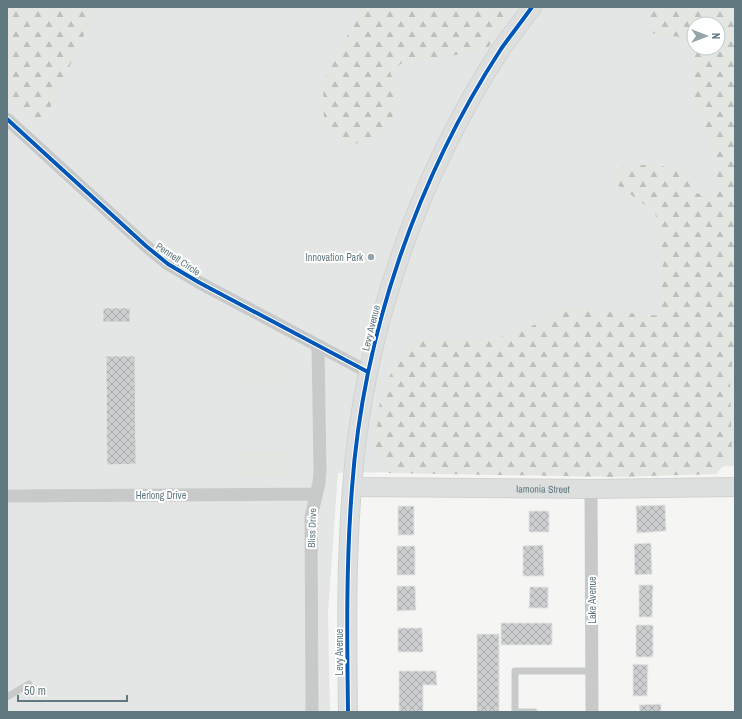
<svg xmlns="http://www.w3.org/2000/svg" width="742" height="719" font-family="'Archivo Narrow',sans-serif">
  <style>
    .built { fill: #e4e6e5; fill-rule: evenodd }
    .forest { fill: url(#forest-firs) }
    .garden { fill: #e4e7e1 }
    .building { fill: url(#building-cross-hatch); stroke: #e4e4e4 }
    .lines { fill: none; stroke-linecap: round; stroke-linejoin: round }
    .secondary-casing { stroke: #d1d2d2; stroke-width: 20 }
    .lane { stroke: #c8caca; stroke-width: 7 }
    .street { stroke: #c8caca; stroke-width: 13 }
    .secondary { stroke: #dddfdf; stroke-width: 18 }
    .cycleway-casing { stroke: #fff; stroke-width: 6 }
    .cycleway { stroke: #0057b8; stroke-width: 4 }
    .poi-dot { fill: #94a4a8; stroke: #fff; stroke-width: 1.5 }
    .labels { text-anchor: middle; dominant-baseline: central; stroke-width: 4; stroke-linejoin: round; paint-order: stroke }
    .poi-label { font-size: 10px; fill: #60787f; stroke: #fff; text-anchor: end }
    .street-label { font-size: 10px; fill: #60787f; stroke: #fff }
  </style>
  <defs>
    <pattern id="forest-firs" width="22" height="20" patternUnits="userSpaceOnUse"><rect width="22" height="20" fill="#e4e7e1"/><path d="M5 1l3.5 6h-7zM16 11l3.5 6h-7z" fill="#bcc0bc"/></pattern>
    <pattern id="building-cross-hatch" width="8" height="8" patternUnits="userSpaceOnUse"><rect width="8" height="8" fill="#cccecf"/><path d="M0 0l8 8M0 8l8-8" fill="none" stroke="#a9acad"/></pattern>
  </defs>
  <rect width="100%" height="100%" fill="#f5f5f4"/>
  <path class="built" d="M7 7H735V466L338 473 328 613 330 712H7ZM694 24H718V48H694Z"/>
  <path class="forest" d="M7 7H97L43 123 7 101Z
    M365 7H514L488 48 446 57 402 63 390 73 402 95 390 122 371 139 348 146 324 122 323 83 350 31Z
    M650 7H735V343L730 381 732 456 716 474 616 477 388 473 375 445 380 401 398 356 413 341H484L521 332 567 307 661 316 663 257 655 212 612 181 620 167 656 164 684 173 696 193 716 197 718 184 713 143 694 99 695 48H718V24H694V39L652 33Z"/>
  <path class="garden" d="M237 360H288V384H237Z
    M289 451V476H237V451Z"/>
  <path class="building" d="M103 308H130V322H103Z
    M106 356H135L136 464 107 465Z
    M665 505 666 531 637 533 636 506Z
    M398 506H414V535H398Z
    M529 511H549V532H529Z
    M651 543 652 574 635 575 634 544Z
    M543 545 544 576H523V546Z
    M397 546H415V575H397Z
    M639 585H653L652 617H639Z
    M397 586H415L416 610 397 611Z
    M530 587H548V608H529Z
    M501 623H552V645H501Z
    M636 625H653V657H636Z
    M398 628H422L423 652H398Z
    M477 634H499V712H477Z
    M633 664 648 665 647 696H633Z
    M399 671H436L437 685H423V712H399Z
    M661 704V712H640L639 705Z"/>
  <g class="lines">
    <defs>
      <g id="secondary">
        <path id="s1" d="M352 487 591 489 735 487"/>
        <path d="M348 712C347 637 346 562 352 488 363 334 417 178 501 49 511 35 522 21 532 7"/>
      </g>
    </defs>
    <use href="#secondary" class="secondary-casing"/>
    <path class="lane" d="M7 697 29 684
      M534 712H515V671H592"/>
    <path class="street" d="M7 119 146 246 168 264 200 283 368 372
      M591 489 592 712
      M7 496 316 494
      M312 712 311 517 319 483 320 471 318 346"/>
    <use href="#secondary" class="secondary"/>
    <defs>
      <path id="cycleway" d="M7 119 146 246 168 264 200 283 368 372
        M348 712C347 637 346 562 352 488 363 334 417 178 501 49 511 35 522 21 532 7"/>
    </defs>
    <use href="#cycleway" class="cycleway-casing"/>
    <use href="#cycleway" class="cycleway"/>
  </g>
  <circle class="poi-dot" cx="371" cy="257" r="4"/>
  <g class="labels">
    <g class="poi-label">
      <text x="363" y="257">Innovation Park</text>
    </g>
    <g class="street-label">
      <text transform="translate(178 259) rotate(34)">Pennell Circle</text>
      <text transform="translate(371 328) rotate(-76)">Levy Avenue</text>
      <text stroke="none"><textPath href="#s1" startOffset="191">Iamonia Street</textPath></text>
      <text x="161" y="495">Herlong Drive</text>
      <text transform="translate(312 528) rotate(-88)">Bliss Drive</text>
      <text transform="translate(592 600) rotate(-90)">Lake Avenue</text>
      <text transform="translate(339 652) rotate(-90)">Levy Avenue</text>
    </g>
  </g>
  <rect width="742" height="719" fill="none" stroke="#60787f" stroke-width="16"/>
  <g transform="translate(706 36) rotate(90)"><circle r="19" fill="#ffffff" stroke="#bfc9cc"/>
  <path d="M0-3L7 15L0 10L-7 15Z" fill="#94a4a8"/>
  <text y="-6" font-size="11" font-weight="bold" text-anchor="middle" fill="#60787f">N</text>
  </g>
  <path d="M18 695v6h109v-6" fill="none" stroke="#60787f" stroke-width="2"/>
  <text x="24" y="695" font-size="12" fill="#60787f" stroke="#ffffff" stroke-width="3" paint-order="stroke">50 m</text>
</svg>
